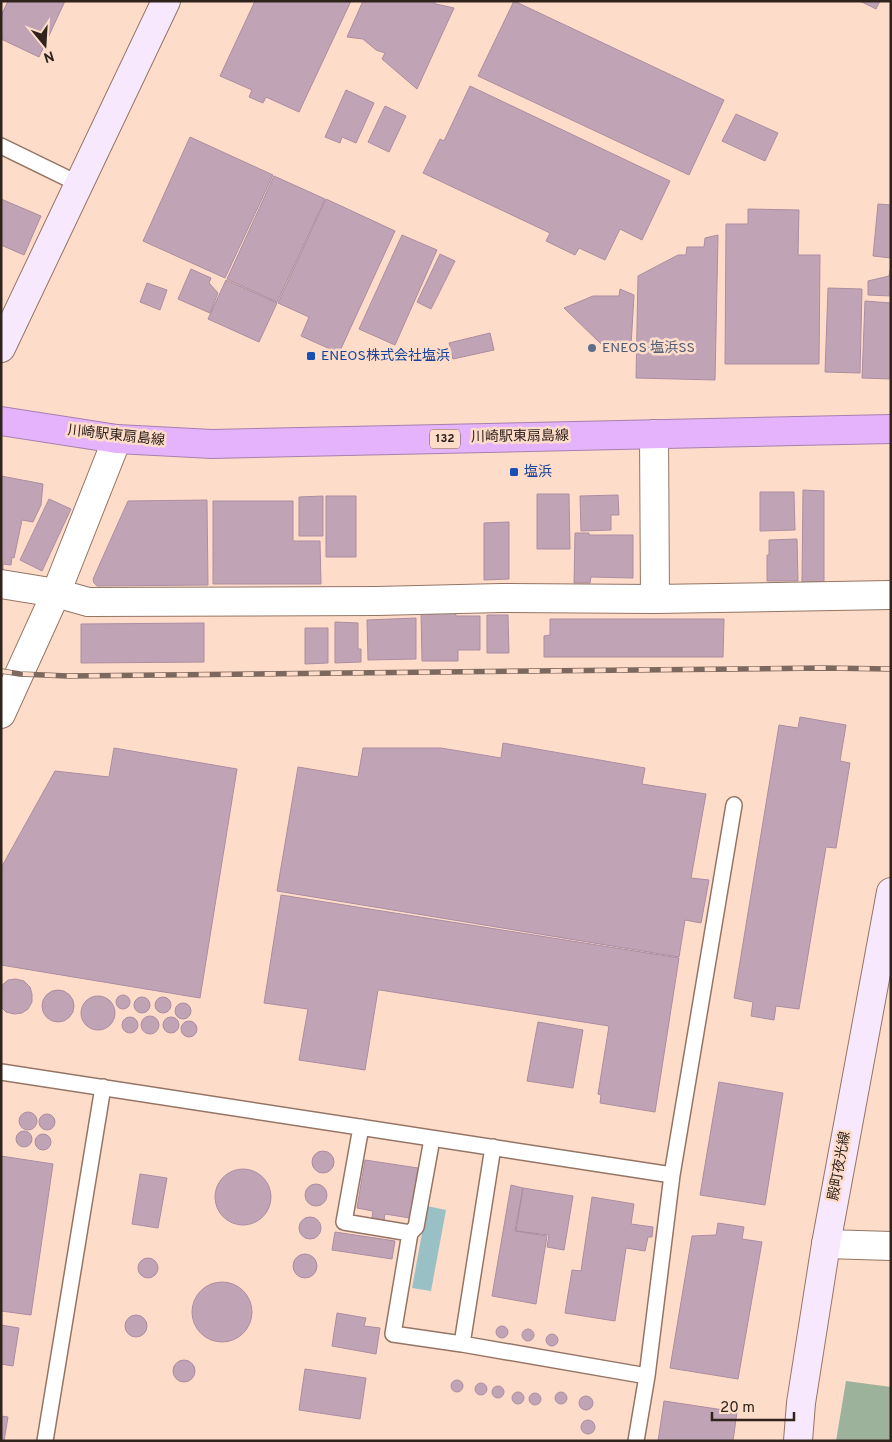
<svg xmlns="http://www.w3.org/2000/svg" width="892" height="1442" font-family="Overpass,'Noto Sans JP',sans-serif">
  <style>
    .forest { fill: #9cb29b }
    .water { fill: #99c0c4 }
    .building { fill: #c0a4b6; stroke: #ac8da1 }
    .lines { fill: none; stroke-linecap: round; stroke-linejoin: round }
    .lane-casing { stroke: #947565; stroke-width: 18 }
    .street-casing { stroke: #947565; stroke-width: 30 }
    .secondary-casing { stroke: #947565; stroke-width: 30 }
    .highway-casing { stroke: #a681ae; stroke-width: 30 }
    .lane { stroke: #fff; stroke-width: 15 }
    .street { stroke: #fff; stroke-width: 28 }
    .secondary { stroke: #f7e8fe; stroke-width: 28 }
    .highway { stroke: #e5b3fc; stroke-width: 28 }
    .rail-casing { stroke: #7d685d; stroke-width: 5.5 }
    .rail { stroke: #fedcca; stroke-width: 4; stroke-dasharray: 11; stroke-linecap: butt }
    .service-dot { fill: #5c6f8a; stroke: #fedcca; stroke-width: 2 }
    .transit-dot { fill: #1a4fb4; stroke: #fedcca; stroke-width: 2 }
    .labels { text-anchor: middle; dominant-baseline: central; stroke-width: 5; stroke-linejoin: round; paint-order: stroke }
    .shield { fill: #fedcca; stroke: #6e5a50; stroke-width: 1 }
    .shield-label { font-size: 12px; font-weight: bold; fill: #30231c }
    .service-label { font-size: 14px; fill: #4e5e75; stroke: #fedcca; text-anchor: start }
    .transit-label { font-size: 14px; fill: #164399; stroke: #fedcca; text-anchor: start }
    .street-label { font-size: 14px; fill: #30231c; stroke: #fedcca }
  </style>
  <rect width="100%" height="100%" fill="#fedcca"/>
  <path class="forest" d="M846 1381 891 1387V1441H836Z"/>
  <path class="water" d="M427 1206 446 1210 431 1291 412 1288Z"/>
  <path class="building" d="M8 1H65L39 57 1 39V16Z
    M255 1H351L299 112 266 97 263 103 249 97 252 90 220 76Z
    M363 1H433L436 4 454 8 417 89 382 59 385 53 376 50 363 39 347 37Z
    M514 1 724 100 689 175 478 76Z
    M860 1H880L876 9Z
    M470 86 670 181 642 240 620 229 605 260 579 248 575 255 546 241 550 233 423 173 440 139 444 141Z
    M346 90 374 103 356 143 342 137 340 143 325 137Z
    M385 106 406 116 389 152 368 142Z
    M736 114 778 133 765 161 722 141Z
    M190 137 273 175 225 278 143 241Z
    M274 176 325 199 277 302 227 279Z
    M1 199 41 216 24 255 1 245Z
    M326 199 395 231 339 353 301 336 309 317 278 303Z
    M878 204 891 205V258L873 256Z
    M748 209 799 210 798 255H820L819 364H725L726 224H748Z
    M402 235 437 250 395 345 359 329Z
    M718 235 715 380 636 378 638 276 678 255H686L687 247H704L705 238Z
    M440 254 455 261 431 309 417 302Z
    M191 269 211 278 209 283 218 293 210 313 178 299Z
    M890 270 891 296 868 295V281L889 276Z
    M226 280 277 303 259 342 208 319Z
    M147 283 167 290 160 310 140 302Z
    M828 288 862 289 860 373 825 372Z
    M620 289 634 295 631 346 602 345 564 308 593 296H619Z
    M865 301 891 303V379L862 378Z
    M490 333 494 350 453 359 449 343Z
    M1 476 43 484 41 505 33 522 22 520 14 558 12 557 11 565 3 564V574H1Z
    M803 490 824 491V582H802Z
    M760 492H794L795 530 760 531Z
    M537 494H569L570 549H537Z
    M618 495 619 515H611V530L581 531 580 496Z
    M323 496V536H299V497Z
    M326 496H356V557H326Z
    M49 499 71 509 42 571 20 560Z
    M207 500 208 585 97 586 94 583 93 579 128 501Z
    M213 501H293V541H320L321 584H213Z
    M509 522V579L484 580V523Z
    M575 533H589V535H633V578L591 577 590 583H574Z
    M797 539 798 581H767V555H769V540Z
    M421 611H455L456 616H480V650H458V661H422Z
    M487 615H508L509 653H487Z
    M416 618V659L368 660 367 620Z
    M550 619H724L723 657H544V636L550 635Z
    M335 622 358 623V649H361V662L335 663Z
    M204 623V662L81 663V624Z
    M305 628H328V663L305 664Z
    M800 717 846 725 840 761 850 763 836 848 826 847 799 1009 776 1006 774 1020 751 1016 753 1002 734 998 779 725 798 728Z
    M503 743 645 768 642 784 706 794 691 878 709 880 701 923 685 920 679 957 277 891 298 767 358 777 363 748H441L501 758Z
    M114 748 237 769 200 998 1 965V868L55 771 109 777Z
    M281 895 679 958 655 1112 600 1103 601 1095 598 1094 609 1026 380 990H378L365 1070 299 1060 308 1009 264 1003Z
    M16 979 24 981 30 987 32 994V1002L28 1009 22 1013 14 1014 6 1012 1 1007V986L8 980Z
    M42 1006a16 16 0 1 1 32 0a16 16 0 1 1-32 0Z
    M116 1002a7 7 0 1 1 14 0a7 7 0 1 1-14 0Z
    M81 1013a17 17 0 1 1 34 0a17 17 0 1 1-34 0Z
    M155 1005a8 8 0 1 1 16 0a8 8 0 1 1-16 0Z
    M134 1005a8 8 0 1 1 16 0a8 8 0 1 1-16 0Z
    M175 1011a8 8 0 1 1 16 0a8 8 0 1 1-16 0Z
    M141 1025a9 9 0 1 1 18 0a9 9 0 1 1-18 0Z
    M122 1025a8 8 0 1 1 16 0a8 8 0 1 1-16 0Z
    M163 1025a8 8 0 1 1 16 0a8 8 0 1 1-16 0Z
    M181 1029a8 8 0 1 1 16 0a8 8 0 1 1-16 0Z
    M538 1022 583 1030 573 1088 527 1081Z
    M719 1082 783 1093 765 1205 700 1195Z
    M19 1121a9 9 0 1 1 18 0a9 9 0 1 1-18 0Z
    M39 1122a8 8 0 1 1 16 0a8 8 0 1 1-16 0Z
    M16 1139a8 8 0 1 1 16 0a8 8 0 1 1-16 0Z
    M35 1142a8 8 0 1 1 16 0a8 8 0 1 1-16 0Z
    M312 1162a11 11 0 1 1 22 0a11 11 0 1 1-22 0Z
    M1 1156 53 1164 31 1315 1 1311Z
    M365 1160 418 1168 410 1218 385 1214 384 1220 372 1218 373 1211 357 1208Z
    M215 1197a28 28 0 1 1 56 0a28 28 0 1 1-56 0Z
    M140 1174 167 1178 158 1228 132 1224Z
    M305 1195a11 11 0 1 1 22 0a11 11 0 1 1-22 0Z
    M511 1185 523 1188 515 1231 547 1236 536 1304 492 1296Z
    M523 1188 573 1196 564 1250 547 1247 549 1235 516 1231Z
    M592 1197 634 1204 631 1224 653 1227 652 1237H648L645 1251 626 1248 615 1321 565 1313 572 1270 581 1271Z
    M299 1228a11 11 0 1 1 22 0a11 11 0 1 1-22 0Z
    M718 1223 744 1227 742 1239 762 1242 738 1379 670 1368 692 1236 716 1235Z
    M335 1232 395 1241 392 1259 332 1250Z
    M293 1266a12 12 0 1 1 24 0a12 12 0 1 1-24 0Z
    M138 1268a10 10 0 1 1 20 0a10 10 0 1 1-20 0Z
    M192 1312a30 30 0 1 1 60 0a30 30 0 1 1-60 0Z
    M337 1313 366 1318 364 1326 380 1328 376 1354 332 1346Z
    M125 1326a11 11 0 1 1 22 0a11 11 0 1 1-22 0Z
    M1 1325 19 1328 13 1366 1 1364Z
    M496 1332a6 6 0 1 1 12 0a6 6 0 1 1-12 0Z
    M522 1335a6 6 0 1 1 12 0a6 6 0 1 1-12 0Z
    M546 1340a6 6 0 1 1 12 0a6 6 0 1 1-12 0Z
    M173 1371a11 11 0 1 1 22 0a11 11 0 1 1-22 0Z
    M305 1369 366 1378 360 1419 299 1410Z
    M451 1386a6 6 0 1 1 12 0a6 6 0 1 1-12 0Z
    M475 1389a6 6 0 1 1 12 0a6 6 0 1 1-12 0Z
    M492 1392a6 6 0 1 1 12 0a6 6 0 1 1-12 0Z
    M555 1398a6 6 0 1 1 12 0a6 6 0 1 1-12 0Z
    M512 1398a6 6 0 1 1 12 0a6 6 0 1 1-12 0Z
    M529 1399a6 6 0 1 1 12 0a6 6 0 1 1-12 0Z
    M579 1403a7 7 0 1 1 14 0a7 7 0 1 1-14 0Z
    M664 1401 737 1412 733 1441H658Z
    M1 1416 8 1417 4 1441H1Z
    M581 1427a7 7 0 1 1 14 0a7 7 0 1 1-14 0Z"/>
  <g class="lines">
    <defs>
      <path id="lane" d="M1 146 79 184
        M1 1072 672 1175
        M361 1127 344 1222 410 1233 416 1227 432 1139
        M410 1233 393 1334 462 1344 647 1376
        M462 1344 493 1147
        M45 1441 103 1087
        M636 1441 647 1376 672 1175 734 805"/>
      <path id="street" d="M654 434 655 599
        M1 584 56 593 88 602 377 601 501 598 655 599 891 595
        M1 714 56 593 117 439
        M826 1244 891 1246"/>
      <path id="secondary" d="M1 348 166 1
        M798 1441 801 1403 826 1244 891 892"/>
      <path id="highway" d="M1 421 117 439 212 444 891 429"/>
    </defs>
    <use href="#lane" class="lane-casing"/>
    <use href="#street" class="street-casing"/>
    <use href="#secondary" class="secondary-casing"/>
    <use href="#highway" class="highway-casing"/>
    <use href="#lane" class="lane"/>
    <use href="#street" class="street"/>
    <use href="#secondary" class="secondary"/>
    <use href="#highway" class="highway"/>
    <defs>
      <path id="rail" d="M1 671 20 674 68 676 823 668 891 669"/>
    </defs>
    <use href="#rail" class="rail-casing"/>
    <use href="#rail" class="rail"/>
  </g>
  <circle class="service-dot" cx="592" cy="348" r="5"/>
  <g class="transit-dot">
    <rect x="306" y="351" width="10" height="10" rx="2.5"/>
    <rect x="509" y="467" width="10" height="10" rx="2.5"/>
  </g>
  <g class="labels">
    <rect class="shield" x="430" y="429.5" width="30" height="19" rx="4"/>
    <g class="shield-label">
      <text x="445" y="439">132</text>
    </g>
    <g class="service-label">
      <text x="602" y="348">ENEOS 塩浜SS</text>
    </g>
    <g class="transit-label">
      <text x="321" y="356">ENEOS株式会社塩浜</text>
      <text x="524" y="472">塩浜</text>
    </g>
    <g class="street-label">
      <text transform="translate(116 436) rotate(6)">川崎駅東扇島線</text>
      <text transform="translate(520 437) rotate(-1)">川崎駅東扇島線</text>
      <text transform="translate(840 1166) rotate(-80)">殿町夜光線</text>
    </g>
  </g>
  <rect width="892" height="1442" fill="none" stroke="#30231c" stroke-width="5"/>
  <g transform="translate(45 45) rotate(162)" stroke="#fedcca" stroke-width="4" paint-order="stroke">
  <path d="M0-4L9 19L0 12L-9 19Z" fill="#30231c"/>
  <text y="-8" font-size="14" font-weight="bold" text-anchor="middle" fill="#30231c">N</text>
  </g>
  <path d="M712 1412v8h82v-8" fill="none" stroke="#30231c" stroke-width="2.5"/>
  <text x="720" y="1412" font-size="15" fill="#30231c" stroke="#fedcca" stroke-width="4" paint-order="stroke">20 m</text>
</svg>
